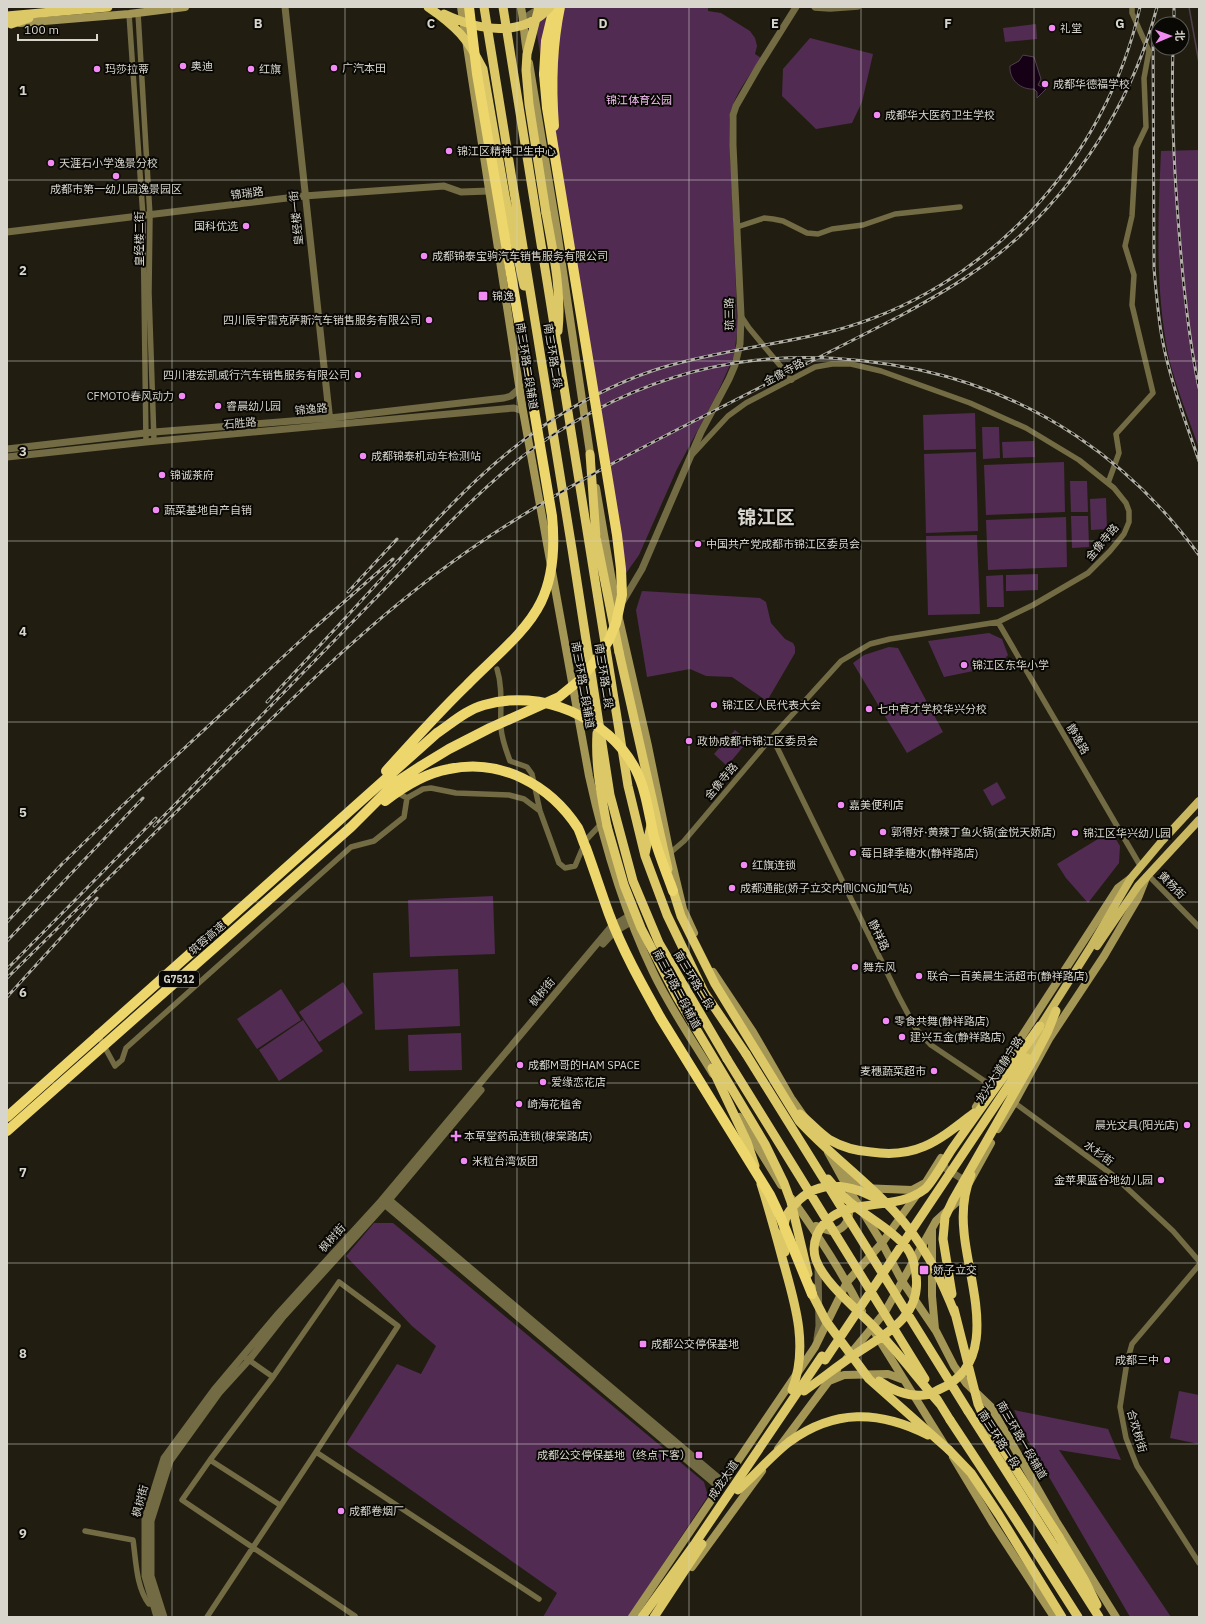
<svg xmlns="http://www.w3.org/2000/svg" width="1206" height="1624" font-family="'IBM Plex Sans','Noto Sans SC',sans-serif">
  <style>
    .green { fill: #522b53 }
    .water { fill: #150016; stroke: #4f404d }
    .lines { fill: none; stroke-linecap: round; stroke-linejoin: round }
    .stream { stroke: #4f404d; stroke-width: 1.5 }
    .minor { stroke: #736b43; stroke-width: 5.5 }
    .tertiary { stroke: #736b43; stroke-width: 7 }
    .secondary { stroke: #a49654; stroke-width: 8 }
    .primary { stroke: #cab861; stroke-width: 8 }
    .trunk { stroke: #dcc866; stroke-width: 9 }
    .motorway { stroke: #edd76c; stroke-width: 10 }
    .rail-casing { stroke: #b2b0a6; stroke-width: 3 }
    .rail { stroke: #090804; stroke-width: 1.5; stroke-dasharray: 4.5; stroke-linecap: butt }
    .trunk-bridge { stroke: #dcc866; stroke-width: 9 }
    .motorway-bridge { stroke: #edd76c; stroke-width: 10 }
    .grid { fill: none; stroke: #d7d5cc; stroke-width: 1; stroke-opacity: 0.55 }
    .poi-dot { fill: #f28af3; stroke: #090804; stroke-width: 1.5 }
    .labels { text-anchor: middle; dominant-baseline: central; stroke-width: 4; stroke-linejoin: round; paint-order: stroke }
    .shield { fill: #090804; stroke: #999890; stroke-width: 1 }
    .shield-label { font-size: 10px; font-weight: bold; fill: #d7d5cc }
    .poi-label { font-size: 11px; fill: #d7d5cc; stroke: #090804; text-anchor: start }
    .park-label { font-size: 11px; fill: #f6bff6; stroke: #090804 }
    .street-label { font-size: 11px; fill: #d7d5cc; stroke: #090804 }
    .town-label { font-size: 19px; font-weight: bold; fill: #d7d5cc; stroke: #090804 }
    .grid-label { font-size: 13px; text-anchor: middle; font-weight: bold; fill: #d7d5cc; stroke: #090804; stroke-width: 4; stroke-linejoin: round; paint-order: stroke }
  </style>
  <rect width="100%" height="100%" fill="#211e11"/>
  <path class="green" d="M533 7H708V11L721 13 750 31 755 38 757 46 755 54 761 58C749 77 732 97 729 120L736 290 737 332 734 356 716 396 677 469 639 555 619 583Z
    M1036 24 1037 39 1005 42 1003 28Z
    M810 38 873 54 862 102 852 123 816 129 782 96 783 69Z
    M1199 150V449C1189 419 1175 385 1168 354 1155 287 1158 219 1161 151Z
    M975 413 976 449 924 450 923 415Z
    M982 427H999L1000 458 983 459Z
    M1034 441 1035 457 1003 458 1002 442Z
    M976 452 978 531 926 533 924 454Z
    M1064 462 1065 512 986 515 984 465Z
    M1070 481H1087L1088 512H1071Z
    M1106 498 1107 529 1091 530 1090 499Z
    M1071 516H1088L1089 547 1072 548Z
    M1066 517 1067 567 988 570 986 520Z
    M977 535 980 614 928 615 926 536Z
    M1038 574V590L1006 591V575Z
    M1003 575 1004 607H987L986 576Z
    M642 591 760 598 766 602 771 623 785 639 793 643 795 647V653L767 701 732 677 706 676 690 669 647 677 636 610Z
    M989 633 1002 639 1008 655 998 666 944 677 928 641Z
    M889 647 898 648 943 732 907 753 853 663 864 655Z
    M735 730 748 741 727 766 714 754Z
    M997 782 1006 798 992 806 983 790Z
    M1111 831 1120 846 1119 863 1088 903 1066 878 1057 864Z
    M493 896 495 954 410 957 408 900Z
    M458 969 460 1026 375 1030 373 973Z
    M343 982 363 1013 319 1042 299 1012Z
    M281 989 301 1020 257 1049 237 1019Z
    M303 1020 323 1051 279 1081 259 1050Z
    M461 1033 462 1070 409 1071 408 1035Z
    M374 1223H393L704 1482 708 1496 628 1617H543L557 1593 346 1444 397 1364 421 1374 436 1346 412 1326 346 1256Z
    M1179 1391 1199 1395V1444L1170 1438Z
    M1014 1410 1108 1429 1121 1460 1059 1450 1171 1617H1130L1026 1437Z"/>
  <path class="water" d="M1023 55 1034 57 1041 79 1038 85 1046 89 1037 98V92L1034 89C1021 90 1009 80 1010 66L1019 61Z"/>
  <g class="lines">
    <path class="stream" d="M1189 7 1199 63"/>
    <path class="minor" d="M814 7 815 8 830 9 858 7
      M138 13 150 216 149 293 154 441
      M129 14 143 217 146 442
      M737 227 764 218 773 219 783 221 807 233 818 234 832 229 863 225 895 214 960 207
      M741 316 749 328 792 380
      M1108 483 1119 453 1116 434 1153 393 1132 305 1134 275 1125 246 1132 216 1136 148 1146 127 1144 78 1149 51 1132 13V7
      M998 622 1141 867
      M497 669C503 688 500 708 501 728 502 740 506 750 510 761L527 767 532 774 540 811
      M772 737 899 997 916 1029 931 1045 992 1086
      M396 792 407 798 423 789 431 788 456 793 509 795 524 799 540 811 559 863 565 868 575 866 586 840 600 825
      M670 853 684 841 772 737 841 661 870 644 890 639 998 622 1033 605 1088 573 1110 551 1124 534 1129 522V511L1126 503 1114 488 1079 460 1026 428 970 403 881 371 851 364H832L815 367 746 403 728 416 693 454
      M1148 875 1199 927
      M97 1033 115 1066 122 1060 126 1048 351 847 374 841 404 817 407 798
      M1012 1101 1114 1176 1173 1231 1199 1261
      M1199 1265 1132 1344 1127 1362 1120 1407 1126 1438 1137 1466 1199 1563
      M246 1358 273 1377
      M210 1460 280 1505
      M85 1531 133 1540C136 1560 136 1587 149 1604H157
      M355 1616 182 1500 210 1460 273 1377 339 1282 398 1326 316 1452 539 1599
      M207 1617 316 1452"/>
    <path class="tertiary" d="M285 7 330 422
      M523 19 540 8
      M7 232 304 196 444 186 461 192 489 191
      M7 449 154 432 330 418 504 398 511 396 519 389
      M7 457 146 442 503 409 514 408 523 411
      M623 601 642 569 701 432 729 379 735 365 740 344 741 316 733 145V115L736 106 759 66 796 7
      M603 944 614 932 631 922
      M944 1159 945 1168 967 1182
      M387 1198 723 1482
      M382 1202 719 1487
      M817 1339 819 1326 818 1266
      M157 1617 145 1576V1519L164 1458 214 1390 278 1314 381 1201 611 927 629 916
      M164 1617 151 1576V1521L170 1461 219 1393 249 1360 282 1318 389 1200 481 1090"/>
    <path class="secondary" d="M461 7 523 411 589 776C604 844 623 910 653 972 670 1008 693 1041 713 1074
      M521 7C524 22 524 37 527 52
      M20 23 129 14 185 7
      M529 63 557 231 591 460
      M596 488 617 610 648 746 671 859 683 909 694 933
      M713 972 753 1032 791 1098 805 1118
      M976 1107 1118 888 1130 879
      M739 1117 781 1185
      M998 1129 1014 1103 1049 1039 1104 956 1138 898 1146 878
      M828 1152 845 1183 882 1243 902 1281 936 1331 954 1366 966 1383 991 1407 1056 1521 1116 1617
      M842 1170 854 1184 860 1188 912 1190 925 1183
      M926 1182 941 1158
      M792 1199C818 1235 842 1272 862 1311
      M816 1226C820 1227 827 1231 832 1231 842 1231 848 1223 849 1214
      M932 1230V1296L935 1329
      M875 1333 944 1444
      M847 1358 885 1312 936 1221 960 1199 991 1143
      M829 1381 844 1375 888 1374 904 1380
      M778 1449 837 1370
      M953 1457 992 1522 1054 1617
      M692 1567 762 1471
      M632 1617 815 1347 847 1282 882 1243 918 1193"/>
    <path class="primary" d="M1097 946 1138 886 1199 820
      M1038 1030 1090 948 1131 878 1162 841 1199 801
      M1029 1055 1043 1032"/>
    <path class="trunk" d="M484 7 572 549 610 795 633 881 659 943 727 1059
      M503 7 628 786 645 856 667 915 704 992 746 1054
      M7 16 108 7
      M11 24 29 18
      M506 201 524 286
      M546 213C553 252 562 291 558 331
      M590 454 596 537 619 652
      M597 733C595 765 601 794 607 826
      M645 854 651 825
      M1022 1051 1040 1026
      M1034 1058 1047 1033 1056 1011
      M860 1191 882 1201
      M968 1411 1099 1617
      M950 1420 1016 1520 1078 1617
      M949 1450 971 1473 999 1515 1062 1617
      M1059 1537 1084 1579 1097 1605
      M642 1617 694 1545 822 1356
      M654 1617 702 1544"/>
    <path class="motorway" d="M544 74 546 41 553 12
      M554 126C551 87 552 45 560 7"/>
    <defs>
      <path id="rail" d="M1174 24V7
        M1153 33 1154 268C1156 291 1158 315 1162 338 1170 380 1185 420 1199 461
        M1173 48C1171 109 1174 170 1179 231 1183 283 1188 336 1199 388
        M348 592 397 539
        M267 702C310 656 353 610 395 564 448 507 502 448 570 409 598 393 629 378 661 368 717 351 776 345 833 331 986 291 1106 160 1140 7
        M154 826C226 752 298 678 370 604 416 557 463 506 513 464 538 443 566 426 594 411 699 355 805 346 920 370 1035 395 1130 460 1199 555
        M7 922 62 864 123 805 312 630 393 559
        M7 941 143 798
        M7 969 156 818
        M7 978C82 905 157 831 232 757 302 689 372 620 451 563 531 505 617 460 704 416 770 383 835 349 900 316 944 292 989 266 1025 231 1088 170 1135 92 1157 7
        M7 997 97 898"/>
    </defs>
    <use href="#rail" class="rail-casing"/>
    <use href="#rail" class="rail"/>
    <path class="trunk-bridge" d="M428 7C456 26 468 39 483 69L506 201
      M539 7 527 54 526 70 529 104 546 213
      M444 14C478 30 522 39 550 7
      M619 652 668 869
      M607 826 624 885 641 928 677 997 765 1144 784 1183 791 1202 808 1274
      M671 884 681 916 715 984 799 1121C828 1153 864 1179 894 1211 923 1242 940 1276 955 1314
      M746 1054 968 1411
      M727 1059 925 1379
      M712 1068 747 1142 755 1166
      M800 1114C810 1122 819 1133 830 1140 842 1147 858 1151 871 1152 918 1159 939 1140 974 1113
      M761 1184C769 1209 776 1235 783 1261 795 1303 809 1347 792 1390
      M785 1252C784 1240 782 1226 787 1215 790 1209 795 1205 799 1200 817 1183 839 1184 860 1191
      M811 1287 812 1294 826 1321 869 1379 949 1450
      M952 1294 943 1239 945 1217 953 1200 1034 1058
      M954 1309 978 1404 987 1424 1059 1537
      M825 1360 1027 1058
      M879 1381C892 1390 908 1397 924 1395 929 1395 934 1392 938 1390 1003 1363 968 1282 964 1232 962 1213 964 1192 971 1175
      M804 1391C820 1380 835 1368 851 1357 881 1336 922 1319 916 1275 915 1266 912 1254 906 1247 892 1230 872 1220 856 1207 845 1199 836 1189 828 1179
      M937 1399 950 1420
      M940 1404C918 1379 898 1352 875 1328 858 1310 825 1284 816 1260 810 1243 819 1225 833 1216 860 1199 898 1210 925 1189 932 1183 946 1158 952 1149 975 1116 999 1083 1022 1051
      M738 1490C755 1475 771 1456 789 1442 834 1409 879 1410 928 1435"/>
    <path class="motorway-bridge" d="M386 771C412 742 438 713 467 685 491 660 526 633 541 602 554 575 555 546 552 516L477 74 469 7
      M385 801C403 787 426 773 449 769 501 758 550 785 578 828 581 834 583 842 586 848 594 870 601 892 609 914 622 949 641 983 660 1017L770 1195 780 1216 812 1294
      M7 1117 437 733C452 723 466 710 484 705 541 688 608 717 636 770 646 790 649 815 654 837 659 855 667 874 673 891
      M7 1131 351 827 395 783 421 766 449 749 490 728 559 697 581 679 596 660 609 640 616 623 622 595 621 569 617 535 547 108 544 74"/>
  </g>
  <path class="grid" d="M172 7V1617M345 7V1617M517 7V1617M689 7V1617M861 7V1617M1034 7V1617M7 180H1199M7 361H1199M7 541H1199M7 722H1199M7 902H1199M7 1083H1199M7 1263H1199M7 1444H1199"/>
  <g class="poi-dot">
    <circle cx="1052" cy="28" r="4"/>
    <circle cx="183" cy="66" r="4"/>
    <circle cx="334" cy="68" r="4"/>
    <circle cx="97" cy="69" r="4"/>
    <circle cx="251" cy="69" r="4"/>
    <circle cx="1045" cy="84" r="4"/>
    <circle cx="877" cy="115" r="4"/>
    <circle cx="449" cy="151" r="4"/>
    <circle cx="51" cy="163" r="4"/>
    <circle cx="116" cy="176" r="4"/>
    <circle cx="246" cy="226" r="4"/>
    <circle cx="424" cy="256" r="4"/>
    <rect x="478" y="291" width="10" height="10" rx="2"/>
    <circle cx="429" cy="320" r="4"/>
    <circle cx="358" cy="375" r="4"/>
    <circle cx="182" cy="396" r="4"/>
    <circle cx="218" cy="406" r="4"/>
    <circle cx="363" cy="456" r="4"/>
    <circle cx="162" cy="475" r="4"/>
    <circle cx="156" cy="510" r="4"/>
    <circle cx="698" cy="544" r="4"/>
    <circle cx="964" cy="665" r="4"/>
    <circle cx="714" cy="705" r="4"/>
    <circle cx="869" cy="709" r="4"/>
    <circle cx="689" cy="741" r="4"/>
    <circle cx="841" cy="805" r="4"/>
    <circle cx="883" cy="832" r="4"/>
    <circle cx="1075" cy="833" r="4"/>
    <circle cx="853" cy="853" r="4"/>
    <circle cx="744" cy="865" r="4"/>
    <circle cx="732" cy="888" r="4"/>
    <circle cx="855" cy="967" r="4"/>
    <circle cx="919" cy="976" r="4"/>
    <circle cx="886" cy="1021" r="4"/>
    <circle cx="902" cy="1037" r="4"/>
    <circle cx="520" cy="1065" r="4"/>
    <circle cx="934" cy="1071" r="4"/>
    <circle cx="543" cy="1082" r="4"/>
    <circle cx="519" cy="1104" r="4"/>
    <circle cx="1187" cy="1125" r="4"/>
    <path d="M454 1130h4v4h4v4h-4v4h-4v-4h-4v-4h4z"/>
    <circle cx="464" cy="1161" r="4"/>
    <circle cx="1161" cy="1180" r="4"/>
    <rect x="919" y="1265" width="10" height="10" rx="2"/>
    <rect x="639" y="1340" width="8" height="8" rx="2"/>
    <circle cx="1167" cy="1360" r="4"/>
    <rect x="695" y="1451" width="8" height="8" rx="2"/>
    <circle cx="341" cy="1511" r="4"/>
  </g>
  <g class="labels">
    <rect class="shield" x="159" y="971" width="40" height="16" rx="3"/>
    <g class="shield-label">
      <text x="179" y="979">G7512</text>
    </g>
    <g class="poi-label">
      <text x="1060" y="28">礼堂</text>
      <text x="191" y="66">奥迪</text>
      <text x="342" y="68">广汽本田</text>
      <text x="105" y="69">玛莎拉蒂</text>
      <text x="259" y="69">红旗</text>
      <text x="1053" y="84">成都华德福学校</text>
      <text x="885" y="115">成都华大医药卫生学校</text>
      <text x="457" y="151">锦江区精神卫生中心</text>
      <text x="59" y="163">天涯石小学逸景分校</text>
      <text x="116" y="189" text-anchor="middle">成都市第一幼儿园逸景园区</text>
      <text x="238" y="226" text-anchor="end">国科优选</text>
      <text x="432" y="256">成都锦泰宝驹汽车销售服务有限公司</text>
      <text x="492" y="296">锦逸</text>
      <text x="421" y="320" text-anchor="end">四川辰宇雷克萨斯汽车销售服务有限公司</text>
      <text x="350" y="375" text-anchor="end">四川港宏凯威行汽车销售服务有限公司</text>
      <text x="174" y="396" text-anchor="end">CFMOTO春风动力</text>
      <text x="226" y="406">睿晨幼儿园</text>
      <text x="371" y="456">成都锦泰机动车检测站</text>
      <text x="170" y="475">锦诚茶府</text>
      <text x="164" y="510">蔬菜基地自产自销</text>
      <text x="706" y="544">中国共产党成都市锦江区委员会</text>
      <text x="972" y="665">锦江区东华小学</text>
      <text x="722" y="705">锦江区人民代表大会</text>
      <text x="877" y="709">七中育才学校华兴分校</text>
      <text x="697" y="741">政协成都市锦江区委员会</text>
      <text x="849" y="805">嘉美便利店</text>
      <text x="891" y="832">郭得好·黄辣丁鱼火锅(金悦天娇店)</text>
      <text x="1083" y="833">锦江区华兴幼儿园</text>
      <text x="861" y="853">莓日肆季糖水(静祥路店)</text>
      <text x="752" y="865">红旗连锁</text>
      <text x="740" y="888">成都通能(娇子立交内侧CNG加气站)</text>
      <text x="863" y="967">舞东风</text>
      <text x="927" y="976">联合一百美晨生活超市(静祥路店)</text>
      <text x="894" y="1021">零食共舞(静祥路店)</text>
      <text x="910" y="1037">建兴五金(静祥路店)</text>
      <text x="528" y="1065">成都M哥的HAM SPACE</text>
      <text x="926" y="1071" text-anchor="end">麦穗蔬菜超市</text>
      <text x="551" y="1082">爱缘恋花店</text>
      <text x="527" y="1104">崎海花植舍</text>
      <text x="1179" y="1125" text-anchor="end">晨光文具(阳光店)</text>
      <text x="464" y="1136">本草堂药品连锁(棣棠路店)</text>
      <text x="472" y="1161">米粒台湾饭团</text>
      <text x="1153" y="1180" text-anchor="end">金苹果蓝谷地幼儿园</text>
      <text x="933" y="1270">娇子立交</text>
      <text x="651" y="1344">成都公交停保基地</text>
      <text x="1159" y="1360" text-anchor="end">成都三中</text>
      <text x="691" y="1455" text-anchor="end">成都公交停保基地（终点下客）</text>
      <text x="349" y="1511">成都卷烟厂</text>
    </g>
    <g class="park-label">
      <text x="639" y="100">锦江体育公园</text>
    </g>
    <g class="street-label">
      <text transform="translate(247 193) rotate(-7)">锦瑞路</text>
      <text transform="translate(296 218) rotate(-96)">皇经楼一街</text>
      <text transform="translate(139 239) rotate(-90)">皇经楼二街</text>
      <text transform="translate(729 314) rotate(-91)">琉三路</text>
      <text transform="translate(553 356) rotate(81)">南三环路二段</text>
      <text transform="translate(527 366) rotate(81)">南三环路二段辅道</text>
      <text transform="translate(784 372) rotate(-28)">金像寺路</text>
      <text transform="translate(311 409) rotate(-5)">锦逸路</text>
      <text transform="translate(240 423) rotate(-5)">石胜路</text>
      <text transform="translate(1102 542) rotate(-50)">金像寺路</text>
      <text transform="translate(604 676) rotate(81)">南三环路二段</text>
      <text transform="translate(583 685) rotate(80)">南三环路二段辅道</text>
      <text transform="translate(1078 739) rotate(60)">静逸路</text>
      <text transform="translate(721 781) rotate(-50)">金像寺路</text>
      <text transform="translate(1172 885) rotate(45)">黄杨街</text>
      <text transform="translate(879 935) rotate(64)">静祥路</text>
      <text transform="translate(207 938) rotate(-41)">筑蓉高速</text>
      <text transform="translate(694 980) rotate(59)">南三环路二段</text>
      <text transform="translate(677 989) rotate(62)">南三环路二段辅道</text>
      <text transform="translate(542 992) rotate(-50)">枫树街</text>
      <text transform="translate(999 1070) rotate(-57)">龙兴大道静宁路</text>
      <text transform="translate(1099 1153) rotate(36)">水杉街</text>
      <text transform="translate(332 1238) rotate(-48)">枫树街</text>
      <text transform="translate(1137 1431) rotate(74)">合欢树街</text>
      <text transform="translate(999 1439) rotate(57)">南三环路一段</text>
      <text transform="translate(1022 1440) rotate(60)">南三环路一段辅道</text>
      <text transform="translate(723 1480) rotate(-56)">成龙大道</text>
      <text transform="translate(140 1501) rotate(-75)">枫树街</text>
    </g>
    <g class="town-label">
      <text x="766" y="517">锦江区</text>
    </g>
  </g>
  <g class="grid-label">
    <text x="258" y="28">B</text>
    <text x="431" y="28">C</text>
    <text x="603" y="28">D</text>
    <text x="775" y="28">E</text>
    <text x="948" y="28">F</text>
    <text x="1120" y="28">G</text>
    <text x="23" y="95">1</text>
    <text x="23" y="275">2</text>
    <text x="23" y="456">3</text>
    <text x="23" y="636">4</text>
    <text x="23" y="817">5</text>
    <text x="23" y="997">6</text>
    <text x="23" y="1177">7</text>
    <text x="23" y="1358">8</text>
    <text x="23" y="1538">9</text>
  </g>
  <rect width="1206" height="1624" fill="none" stroke="#d7d5cc" stroke-width="16"/>
  <g transform="translate(1170 36) rotate(88)"><circle r="19" fill="#090804" stroke="#5b5a54"/>
  <path d="M0-3L7 15L0 10L-7 15Z" fill="#f28af3"/>
  <text y="-6" font-size="11" font-weight="bold" text-anchor="middle" fill="#d7d5cc">北</text>
  </g>
  <path d="M18 34v6h79v-6" fill="none" stroke="#d7d5cc" stroke-width="2"/>
  <text x="24" y="34" font-size="12" fill="#d7d5cc" stroke="#090804" stroke-width="3" paint-order="stroke">100 m</text>
</svg>
